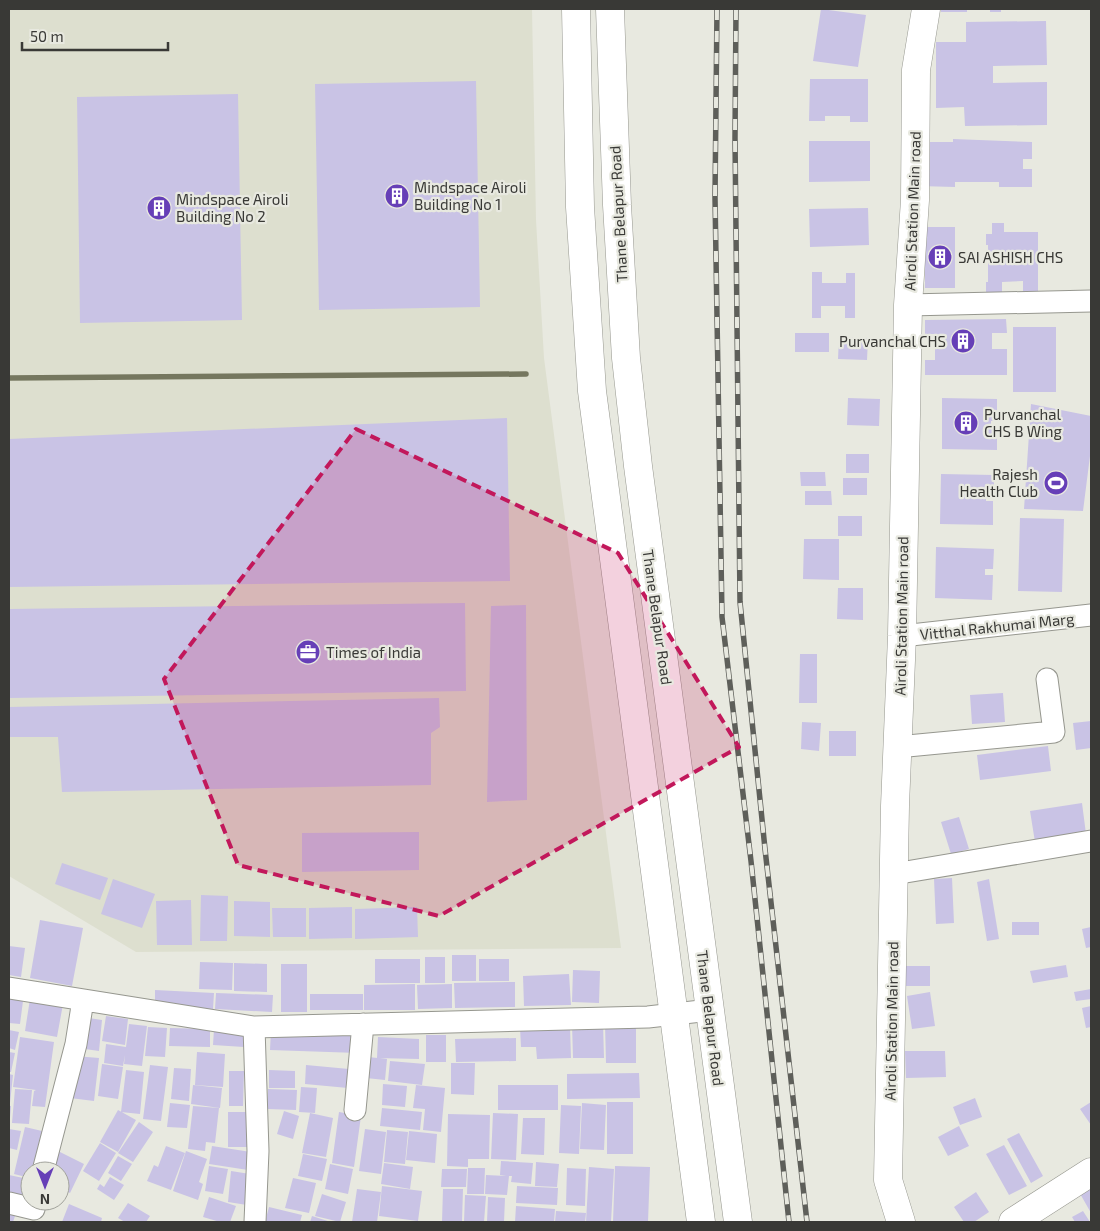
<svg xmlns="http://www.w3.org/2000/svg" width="1100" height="1231" font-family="'Exo 2',sans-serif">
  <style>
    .built { fill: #dddfcf }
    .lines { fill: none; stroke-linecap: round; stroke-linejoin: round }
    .stream { stroke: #75775f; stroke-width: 5.5 }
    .building { fill: #c9c3e5 }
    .street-casing { stroke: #96978f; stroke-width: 23 }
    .secondary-casing { stroke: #96978f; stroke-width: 29 }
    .primary-casing { stroke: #96978f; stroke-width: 29 }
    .street { stroke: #fff; stroke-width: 21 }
    .secondary { stroke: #fff; stroke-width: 28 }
    .primary { stroke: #fff; stroke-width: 28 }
    .rail-casing { stroke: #5e5f5a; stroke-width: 5.5 }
    .rail { stroke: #e8e9e0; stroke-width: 4; stroke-dasharray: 11; stroke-linecap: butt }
    .marked { fill: #c2185b; fill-opacity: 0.2; stroke: #c2185b; stroke-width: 4; stroke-dasharray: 10 6; stroke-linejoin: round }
    .labels { text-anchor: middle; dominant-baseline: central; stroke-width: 4.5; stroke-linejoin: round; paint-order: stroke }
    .poi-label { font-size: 15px; fill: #393936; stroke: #e8e9e0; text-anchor: start }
    .street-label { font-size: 15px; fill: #393936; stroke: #e8e9e0 }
  </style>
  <rect width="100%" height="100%" fill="#e8e9e0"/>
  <path class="built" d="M9 9H532L536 220 544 358 621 948 136 952 9 876Z"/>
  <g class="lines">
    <path class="stream" d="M9 378 526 374"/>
  </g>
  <path class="building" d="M821 9 866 15 858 67 813 61Z
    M941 9H967V12H941Z
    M990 9H1001V12H990Z
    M1046 21 1047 65 993 66V83L1047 82V125L965 126 964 107 936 108V42H966V22Z
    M810 79H868V122H850V116H825V121H809Z
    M476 81 480 307 319 310 315 84Z
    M238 94 242 320 80 323 77 97Z
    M953 139 1032 142V159H1023V169H1032V187H999V182H955V187L919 186 920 142H953Z
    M809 141H870V181L809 182Z
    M868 208 869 245 810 247 809 209Z
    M992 223H1004V232H1038V294H1023V281L1002 282V294H986V282H988V245H986V234H992Z
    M925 227H955V288H925Z
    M812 272H822V283H846V273H855V318H845V306H821V318H812Z
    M1006 319 1007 333H992V349H1007V375H925V360H935V334H925V320Z
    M1013 327H1056V392H1013Z
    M795 333H829V352H795Z
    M839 337 868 338 867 360 838 359Z
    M848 398 880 399 879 426 847 425Z
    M942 398 997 399V421H991V426H997V450L942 449Z
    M1031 404 1091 416 1090 456 1083 511 1024 509Z
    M507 418 510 581 9 587V439Z
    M846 454H869V473H846Z
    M800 472H825L826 486H801Z
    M941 474 994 475V495H986V501H993V525L940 524Z
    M843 478H867V495H843Z
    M805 491H831L832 505H805Z
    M838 516H862V536H838Z
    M1020 518 1064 519 1062 592 1018 591Z
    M804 539H839V580L803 579Z
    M936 547 994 549 993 569H985V575H993L992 600 935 598Z
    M838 588H863V620L837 619Z
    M465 603 466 691 9 698V609Z
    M526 605 527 800 487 802 491 606Z
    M800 654H817V703H799Z
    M1003 693 1005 722 972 724 970 695Z
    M439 698 440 727 431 733V785L62 792 58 737H9V707Z
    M1091 721V748L1076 750 1073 723Z
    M802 722 821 723 819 751 801 749Z
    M829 731H856V756H829Z
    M1048 746 1051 771 980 780 977 755Z
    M1082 803 1086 834 1035 842 1030 811Z
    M959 817 969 849 951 854 941 822Z
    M419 832V870L302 872V833Z
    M62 863 108 878 100 900 55 884Z
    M952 878 954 923 936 924 934 879Z
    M113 879 155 894 142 928 101 914Z
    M989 879 999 939 987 941 977 882Z
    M201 895 228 896 227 941H200Z
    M191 900 192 945H157L156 901Z
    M234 901 270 902V937L234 936Z
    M352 907V938L309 939V908Z
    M417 907 418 937 355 939V909Z
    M272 908H306V937H273Z
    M40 920 83 928 72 986 30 978Z
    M1012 922H1039V935H1012Z
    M1091 927V947L1086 948 1082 929Z
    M9 946 25 948 21 977 9 975Z
    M452 955H476V981H452Z
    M425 957H445V983H425Z
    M375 959H420V983H375Z
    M479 959H509V981H479Z
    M200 962 233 963 232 990 199 989Z
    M234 963 267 964V992L234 991Z
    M281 964H307V1012H281Z
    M1066 965 1068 977 1033 983 1030 971Z
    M906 966H930V986H906Z
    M573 970 600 971 599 1003 572 1002Z
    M569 974 571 1005 524 1006 523 976Z
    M515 982V1007L455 1008 454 983Z
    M415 984V1010H364V985Z
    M452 984V1008L418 1009 417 985Z
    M1091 989V999L1076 1001 1074 992Z
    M155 990 214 993 213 1009 155 1006Z
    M930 992 935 1026 912 1029 907 996Z
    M216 993 273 995 272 1012 215 1009Z
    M310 994H363V1010H310Z
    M9 998 23 1001 20 1024 9 1023Z
    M30 999 63 1004 57 1037 25 1031Z
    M1091 1006V1027L1086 1028 1082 1008Z
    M106 1016 128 1019 125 1045 102 1041Z
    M82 1017 102 1020 99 1051 78 1048Z
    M603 1023 604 1058H573L572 1024Z
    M636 1023V1063H606L605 1024Z
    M129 1024 147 1026 142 1066 124 1064 125 1055 123 1066 104 1063 106 1044 126 1047Z
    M570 1026 571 1058 537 1059 536 1047H521L520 1027Z
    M148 1027 167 1028 165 1057 145 1056Z
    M170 1028 210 1029V1047L169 1046Z
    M214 1029 244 1030V1047L213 1045Z
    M9 1030 19 1032 15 1050 9 1048Z
    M271 1030 358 1034V1053L270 1050Z
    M426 1035H446V1062H426Z
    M20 1037 54 1042 45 1107 32 1106 34 1091 36 1090 13 1087Z
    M378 1037 419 1039V1059L377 1058Z
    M516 1038V1061L456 1062 455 1039Z
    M905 1051H945L946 1077 906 1078Z
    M9 1052 15 1053 11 1072H9Z
    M197 1052 225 1054 223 1087 195 1085Z
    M75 1056 99 1058 94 1101 70 1098Z
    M368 1057 387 1059 385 1080 366 1078Z
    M390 1061 425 1064 422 1085 388 1081Z
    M451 1063H475L474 1095 451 1094Z
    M102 1064 123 1067 118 1099 98 1096Z
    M150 1065 168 1067 161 1121 143 1119Z
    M306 1065 349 1069 348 1088 305 1084Z
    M174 1068 191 1069 189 1101 171 1099Z
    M126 1070 144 1072 140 1114 121 1112Z
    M269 1070 295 1071V1088H269Z
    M229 1071H244L243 1106H229Z
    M639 1073 640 1098 567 1099V1074Z
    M9 1074 13 1075 10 1103H9Z
    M383 1084 407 1086 405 1107 382 1105Z
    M193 1085 222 1088 220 1108 191 1104Z
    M416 1085 445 1088 441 1132 423 1130 425 1109 413 1108Z
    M498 1085H558V1110H498Z
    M301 1087 317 1088 315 1113 299 1112Z
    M15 1089 32 1090 29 1124 12 1123Z
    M268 1089 297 1090 296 1110 267 1109Z
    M975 1098 982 1117 960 1125 953 1107Z
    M607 1102H633V1154H607Z
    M1091 1102V1125L1080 1109Z
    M170 1103 190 1105 187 1128 167 1127Z
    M582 1103 606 1105 604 1150 580 1149Z
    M561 1105 581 1106 579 1154 559 1153Z
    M9 1106H11L10 1118H9Z
    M193 1106 219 1108 215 1143 206 1142 205 1151 188 1149Z
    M382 1108 422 1112 420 1130 380 1126Z
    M118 1110 136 1120 118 1152 100 1142Z
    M284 1111 299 1116 293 1139 277 1134Z
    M228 1112H248L249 1147H228Z
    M339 1112 361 1116 354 1167 332 1163Z
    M310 1113 333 1118 326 1157 302 1153Z
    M493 1113 518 1114 516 1160 491 1159Z
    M448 1114 490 1115 489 1159H468V1167L447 1166Z
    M523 1118H545L544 1155 521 1154Z
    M139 1122 153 1132 133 1162 118 1153Z
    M959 1126 969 1146 948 1156 938 1137Z
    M25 1127 42 1131 33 1171H30V1178L14 1174Z
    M9 1129 21 1131 17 1150 9 1148Z
    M365 1129 386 1132 381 1174 359 1171Z
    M387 1130 408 1132 405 1164 384 1162Z
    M409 1131 437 1134 435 1163 406 1160Z
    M1019 1133 1043 1176 1031 1183 1007 1139Z
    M100 1143 116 1153 99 1181 83 1171Z
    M1004 1145 1027 1186 1009 1195 986 1154Z
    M166 1146 185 1153 171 1190 147 1181 154 1165 158 1167Z
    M212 1146 251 1152 248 1170 209 1164Z
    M58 1151 84 1164 70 1193 60 1188V1171H48Z
    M186 1151 207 1159 199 1182 203 1184 198 1200 173 1191Z
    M303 1154 327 1159 322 1181 298 1176Z
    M118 1156 132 1164 121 1181 108 1173Z
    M501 1161 533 1163 531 1184 511 1182 512 1176H509L507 1195 485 1194 486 1175 506 1176 500 1175Z
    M536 1162 559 1164 557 1187 535 1186Z
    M384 1163 413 1167 410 1189 381 1184Z
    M330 1164 353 1169 348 1194 325 1189Z
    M209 1166 228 1169 223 1194 205 1191Z
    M615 1166 650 1167 648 1222H613Z
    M589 1167 614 1169 611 1222H586Z
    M468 1168H485L484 1194H467Z
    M567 1168 586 1169 585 1206 566 1205Z
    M442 1169H467L466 1187H441Z
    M231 1171 250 1174 247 1205 228 1202Z
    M9 1175 28 1179 24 1197 9 1194Z
    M110 1177 124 1185 114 1200 97 1189 100 1184 104 1187Z
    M293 1178 316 1183 309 1213 285 1208Z
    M1091 1183V1213L1078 1190Z
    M382 1186 422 1191 418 1221 379 1216Z
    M517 1186 558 1188 557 1205 516 1203Z
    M357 1189 381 1192 377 1222H352Z
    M443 1189H463L462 1222H442Z
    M976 1192 989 1212 974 1222H964L954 1207Z
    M322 1194 346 1202 340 1222 315 1216Z
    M465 1195 486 1196 484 1222H464Z
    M209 1197 236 1206 230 1222H220L203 1217Z
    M488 1197 505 1198 504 1222H487Z
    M128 1203 150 1216 146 1222H125L118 1218Z
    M69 1204 102 1218 101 1222H62Z
    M516 1206 555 1209 554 1222H515Z
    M269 1207 302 1215 300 1222H265Z
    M9 1211 16 1213 13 1222H9Z
    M556 1211 586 1213 585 1222H555Z
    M1083 1211 1090 1222H1075L1072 1217Z
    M312 1216 331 1222H310Z"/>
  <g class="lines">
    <defs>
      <path id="street" d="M908 305 1091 301
        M902 636 1091 615
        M897 747 1054 732 1047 679
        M894 874 1091 841
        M9 988 254 1027 648 1017 710 1010
        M254 1027 258 1151 255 1222
        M355 1110 363 1024
        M43 1171 76 1044 83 1000
        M9 1203 34 1209"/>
      <path id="secondary" d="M901 1222 888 1180 895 806 902 636 908 305 915 200 916 70 926 9
        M1013 1222 1091 1172"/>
      <path id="primary" d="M576 9 580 207 592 391 701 1222
        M610 9 617 205 626 358 638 466 738 1222"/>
    </defs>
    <use href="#street" class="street-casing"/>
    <use href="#secondary" class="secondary-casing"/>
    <use href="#primary" class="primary-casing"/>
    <use href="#street" class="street"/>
    <use href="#secondary" class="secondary"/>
    <use href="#primary" class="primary"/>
    <defs>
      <path id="rail" d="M717 9 715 197 722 617 751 861 789 1222
        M736 9 735 138 740 602 765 849 807 1222"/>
    </defs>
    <use href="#rail" class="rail-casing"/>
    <use href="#rail" class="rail"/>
  </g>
  <path class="marked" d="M356 429 618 553 739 747 439 916 238 865 164 679Z"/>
  <defs>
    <symbol id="building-disc" viewBox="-11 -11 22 22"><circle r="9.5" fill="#663fb7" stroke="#e8e9e0"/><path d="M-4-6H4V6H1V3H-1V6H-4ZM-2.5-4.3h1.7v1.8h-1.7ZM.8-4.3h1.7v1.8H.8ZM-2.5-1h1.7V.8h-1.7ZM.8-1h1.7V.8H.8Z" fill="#fff"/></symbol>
    <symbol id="stadium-disc" viewBox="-11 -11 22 22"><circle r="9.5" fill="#663fb7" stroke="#e8e9e0"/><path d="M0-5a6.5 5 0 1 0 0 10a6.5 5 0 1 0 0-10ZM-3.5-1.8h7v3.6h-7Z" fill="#fff"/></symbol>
    <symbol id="office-disc" viewBox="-11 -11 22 22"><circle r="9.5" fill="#663fb7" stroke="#e8e9e0"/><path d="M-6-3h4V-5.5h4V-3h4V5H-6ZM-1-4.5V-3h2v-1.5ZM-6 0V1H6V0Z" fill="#fff"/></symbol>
  </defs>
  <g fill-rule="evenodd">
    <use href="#building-disc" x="383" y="182" width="28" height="28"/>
    <use href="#building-disc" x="145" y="194" width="28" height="28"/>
    <use href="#building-disc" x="926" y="243" width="28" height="28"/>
    <use href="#building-disc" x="949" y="327" width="28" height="28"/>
    <use href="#building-disc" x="952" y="409" width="28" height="28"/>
    <use href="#stadium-disc" x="1042" y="469" width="28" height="28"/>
    <use href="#office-disc" x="294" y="638" width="28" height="28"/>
  </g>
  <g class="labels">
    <g class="poi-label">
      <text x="414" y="187">Mindspace Airoli<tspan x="414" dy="17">Building No 1</tspan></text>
      <text x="176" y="199">Mindspace Airoli<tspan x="176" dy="17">Building No 2</tspan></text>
      <text x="958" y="257">SAI ASHISH CHS</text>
      <text x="946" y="341" text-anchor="end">Purvanchal CHS</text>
      <text x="984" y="414">Purvanchal<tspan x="984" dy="17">CHS B Wing</tspan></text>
      <text x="1038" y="474" text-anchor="end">Rajesh<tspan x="1038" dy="17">Health Club</tspan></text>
      <text x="326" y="652">Times of India</text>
    </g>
    <g class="street-label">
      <text transform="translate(912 211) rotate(-88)">Airoli Station Main road</text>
      <text transform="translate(618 214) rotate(-93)">Thane Belapur Road</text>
      <text transform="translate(901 616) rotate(-89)">Airoli Station Main road</text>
      <text transform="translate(658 617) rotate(82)">Thane Belapur Road</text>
      <text transform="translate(997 626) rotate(-6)">Vitthal Rakhumai Marg</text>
      <text transform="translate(711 1018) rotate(83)">Thane Belapur Road</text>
      <text transform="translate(891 1021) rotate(-89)">Airoli Station Main road</text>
    </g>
  </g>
  <rect width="1100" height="1231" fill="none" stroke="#393936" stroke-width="20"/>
  <g transform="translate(45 1186) rotate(180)"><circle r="24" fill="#e8e9e0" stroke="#a2a39c"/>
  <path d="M0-4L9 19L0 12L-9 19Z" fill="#663fb7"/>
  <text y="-8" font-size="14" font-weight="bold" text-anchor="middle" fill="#393936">N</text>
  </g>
  <path d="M22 42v8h146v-8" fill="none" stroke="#393936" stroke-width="2.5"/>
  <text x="30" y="42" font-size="15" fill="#393936" stroke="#e8e9e0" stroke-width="4" paint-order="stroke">50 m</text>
</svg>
